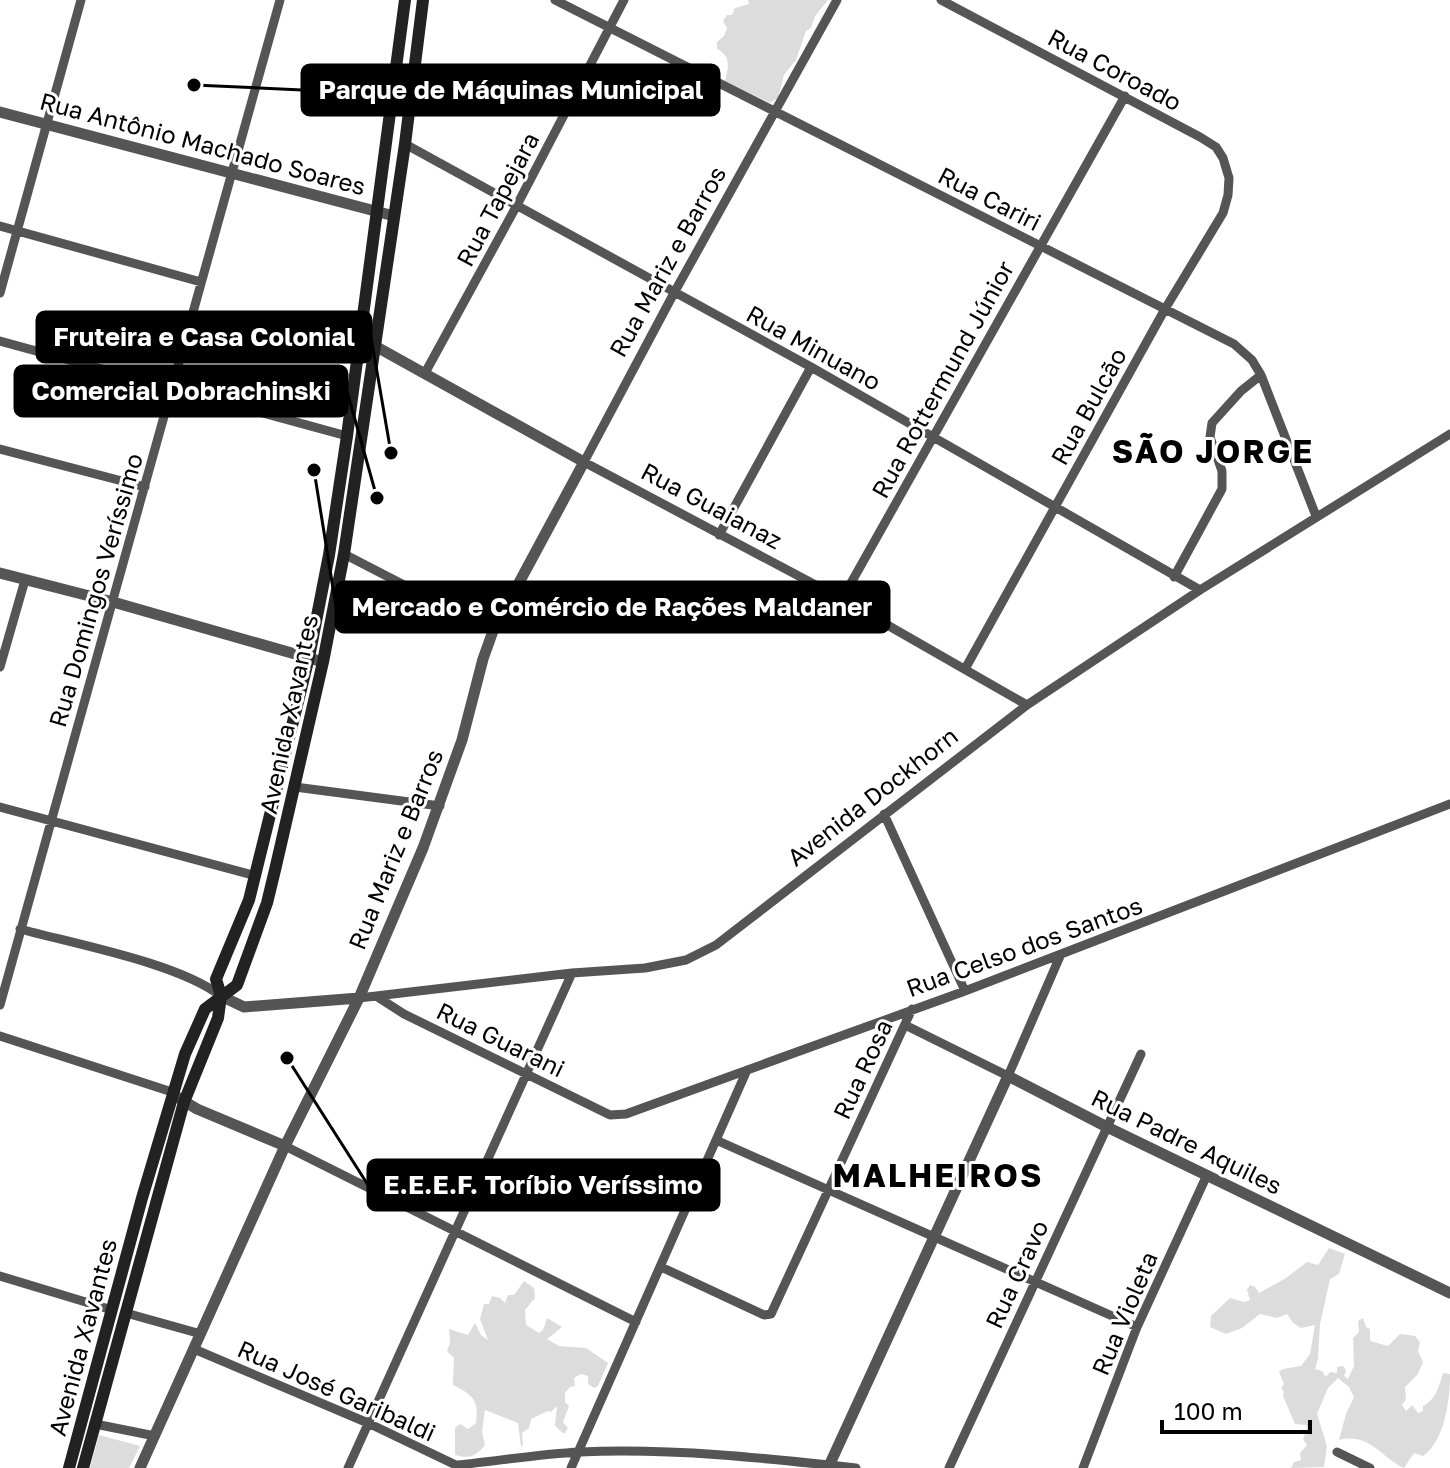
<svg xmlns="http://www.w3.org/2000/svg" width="1450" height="1468" font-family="'Golos Text',sans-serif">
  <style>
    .green { fill: #dcdcdc }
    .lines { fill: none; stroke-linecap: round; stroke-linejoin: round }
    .minor { stroke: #555; stroke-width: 9 }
    .tertiary { stroke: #555; stroke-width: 11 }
    .secondary { stroke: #222; stroke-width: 12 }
    .labels { text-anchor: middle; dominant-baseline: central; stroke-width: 6; stroke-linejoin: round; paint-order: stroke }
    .street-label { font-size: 24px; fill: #000; stroke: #fff }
    .district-label { font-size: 32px; font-weight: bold; letter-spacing: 2px; fill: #000; stroke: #fff }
    .leader { fill: none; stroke: #000; stroke-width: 3 }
    .callout-dot { fill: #000; stroke: #fff; stroke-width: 3 }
    .callout { fill: #000; stroke: #000; stroke-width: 3 }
    .callout-label { font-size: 26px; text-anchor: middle; font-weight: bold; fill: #fff }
  </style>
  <rect width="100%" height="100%" fill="#fff"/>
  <path class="green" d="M748 0H828L815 16 811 28 806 31 796 60 784 75 778 98 770 103 725 81C728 69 732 56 717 49V42L724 36 727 28 723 21 727 15H732L735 8 749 4Z
    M1329 1248 1345 1254 1339 1274 1330 1279 1320 1324 1318 1359 1315 1369 1322 1371 1326 1377 1330 1372 1337 1373V1367L1343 1366 1346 1371 1344 1376 1348 1379 1354 1366 1353 1338 1359 1332 1358 1321 1363 1318 1366 1327 1370 1329V1341L1388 1346 1400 1334 1415 1336 1420 1342 1418 1351 1423 1362 1418 1374 1405 1387 1406 1399 1402 1405 1406 1411 1412 1405 1418 1413 1423 1411V1406C1436 1400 1439 1386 1443 1373L1450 1374C1450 1399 1445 1441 1423 1456L1414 1453 1404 1468C1380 1457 1370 1432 1339 1440L1346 1414 1354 1397 1349 1387 1338 1378 1328 1388 1317 1414 1327 1446 1324 1467 1291 1468 1294 1462 1301 1460 1300 1453 1307 1445 1303 1439 1307 1429 1306 1425 1295 1424 1283 1396 1284 1392 1281 1388 1284 1384 1279 1372 1283 1369 1301 1366 1310 1354 1315 1325 1301 1328 1293 1323 1287 1314 1277 1318 1260 1314 1242 1328 1226 1334 1210 1327 1211 1316 1230 1298 1244 1302 1250 1300 1247 1290 1250 1285 1255 1287 1259 1293 1286 1278 1307 1262 1318 1265Z
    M524 1281 534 1288 535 1298 525 1310 526 1325 539 1333 543 1330 547 1318 562 1327 547 1339 559 1346 586 1348 608 1363 598 1386 594 1388 588 1384V1376L581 1374 574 1378 575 1386 570 1387 565 1393V1402L569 1406 563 1422 568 1428 564 1434 555 1426 557 1406 551 1412 548 1411 531 1419 529 1428 522 1433 523 1444 521 1447 518 1423 485 1410 482 1432 485 1445C475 1457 470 1459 455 1455V1428L460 1424 468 1429 476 1423C479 1400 473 1395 453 1385L454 1358 447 1351 450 1343 449 1329 468 1335 475 1323 481 1335 488 1340 480 1319 484 1304H489L492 1296 500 1298 505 1303 508 1295H514Z
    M99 1435 140 1446 129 1468H90Z"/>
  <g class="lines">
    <path class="minor" d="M555 0 1234 344 1252 360 1261 375 1316 516
      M837 0 674 293 584 462 842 599 1027 705
      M941 0 1200 137 1216 147 1223 158 1229 178 1228 195 1223 213 1165 309 965 669
      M405 144 811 367 1200 590
      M0 226 201 282
      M0 293 81 0
      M0 341 347 436
      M425 373 517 205 624 0
      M0 449 145 487
      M719 535 811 367
      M344 554 493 631
      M1174 577 1222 489V471L1210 437 1212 423 1241 391 1261 375
      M842 599 1125 96
      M0 667 25 580
      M295 787 440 806
      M0 807 256 876
      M884 814 965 991
      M20 929C75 944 178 963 221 996
      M376 996 404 1014 610 1115 626 1114 965 991 1450 804
      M359 998 572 973 645 968 686 960 716 945 1027 705 1200 590 1450 434
      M0 1005 280 0
      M905 1025 1008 1076 1061 954
      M0 1036 172 1092
      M716 1140 1137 1327
      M285 1146 636 1322
      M661 1267 764 1315 771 1314 912 1009
      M0 1276 112 1310
      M126 1313 201 1334
      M194 1349 368 1423 460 1467
      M95 1424 155 1436
      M1337 1452 1370 1468
      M457 1465C498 1461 539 1454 580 1452 672 1448 765 1458 856 1468
      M348 1468 572 973
      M571 1468 747 1070
      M949 1468 1141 1054
      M1083 1468 1137 1327 1207 1175"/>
    <path class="tertiary" d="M0 112 394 216
      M0 573 113 602 323 662
      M221 996 244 1007 359 998
      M177 1097 197 1109 285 1146
      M140 1468 285 1146 359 998 423 848 462 740 483 659 493 631 584 462 375 346
      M828 1468 1008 1076 1107 1127 1450 1293"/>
    <path class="secondary" d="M69 1468 142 1198 185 1054 205 1009 237 985 267 903 275 870 323 662 344 554 405 144 423 0
      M83 1468 184 1102 218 1018 221 996 216 979 249 900 309 657 329 555 347 436 405 0"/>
  </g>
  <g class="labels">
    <g class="street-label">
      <text transform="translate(1115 69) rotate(28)">Rua Coroado</text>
      <text transform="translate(203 143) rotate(15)">Rua Antônio Machado Soares</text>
      <text transform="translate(990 198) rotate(27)">Rua Cariri</text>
      <text transform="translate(497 199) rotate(-62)">Rua Tapejara</text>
      <text transform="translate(667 261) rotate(-61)">Rua Mariz e Barros</text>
      <text transform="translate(814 347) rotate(29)">Rua Minuano</text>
      <text transform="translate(942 379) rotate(-61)">Rua Rottermund Júnior</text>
      <text transform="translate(1088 406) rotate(-61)">Rua Bulcão</text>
      <text transform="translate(712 505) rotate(28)">Rua Guaianaz</text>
      <text transform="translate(95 590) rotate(-74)">Rua Domingos Veríssimo</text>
      <text transform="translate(288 714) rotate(-78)">Avenida Xavantes</text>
      <text transform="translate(872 796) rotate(-38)">Avenida Dockhorn</text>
      <text transform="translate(395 849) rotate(-68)">Rua Mariz e Barros</text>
      <text transform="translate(1024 946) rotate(-20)">Rua Celso dos Santos</text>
      <text transform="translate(501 1039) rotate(26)">Rua Guarani</text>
      <text transform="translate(862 1069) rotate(-65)">Rua Rosa</text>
      <text transform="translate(1187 1141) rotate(26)">Rua Padre Aquiles</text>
      <text transform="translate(1016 1274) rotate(-65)">Rua Cravo</text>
      <text transform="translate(1124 1313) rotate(-67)">Rua Violeta</text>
      <text transform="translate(82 1337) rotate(-75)">Avenida Xavantes</text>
      <text transform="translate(337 1390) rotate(24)">Rua José Garibaldi</text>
    </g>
    <g class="district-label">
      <text x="1213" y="451">SÃO JORGE</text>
      <text x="938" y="1175">MALHEIROS</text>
    </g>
  </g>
  <path class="leader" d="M194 85L302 90M391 453L371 337M377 498L347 391M314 470L336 607M287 1058L368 1185"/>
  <g class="callout-dot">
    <circle cx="194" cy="85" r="8"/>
    <circle cx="391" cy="453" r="8"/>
    <circle cx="377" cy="498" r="8"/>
    <circle cx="314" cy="470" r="8"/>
    <circle cx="287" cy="1058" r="8"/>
  </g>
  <g class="callout">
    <rect x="302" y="65" width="417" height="50" rx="8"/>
    <rect x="37" y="312" width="334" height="50" rx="8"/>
    <rect x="15" y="366" width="332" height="50" rx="8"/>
    <rect x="336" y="582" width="553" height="50" rx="8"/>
    <rect x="368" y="1160" width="351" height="50" rx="8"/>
  </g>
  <g class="callout-label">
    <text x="511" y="99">Parque de Máquinas Municipal</text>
    <text x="204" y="346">Fruteira e Casa Colonial</text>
    <text x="181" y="400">Comercial Dobrachinski</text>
    <text x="612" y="616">Mercado e Comércio de Rações Maldaner</text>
    <text x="543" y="1194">E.E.E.F. Toríbio Veríssimo</text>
  </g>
  <path d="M1162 1420v12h148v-12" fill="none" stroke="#000000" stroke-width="4"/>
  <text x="1174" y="1420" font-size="24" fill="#000000" stroke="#ffffff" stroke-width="6" paint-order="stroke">100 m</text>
</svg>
